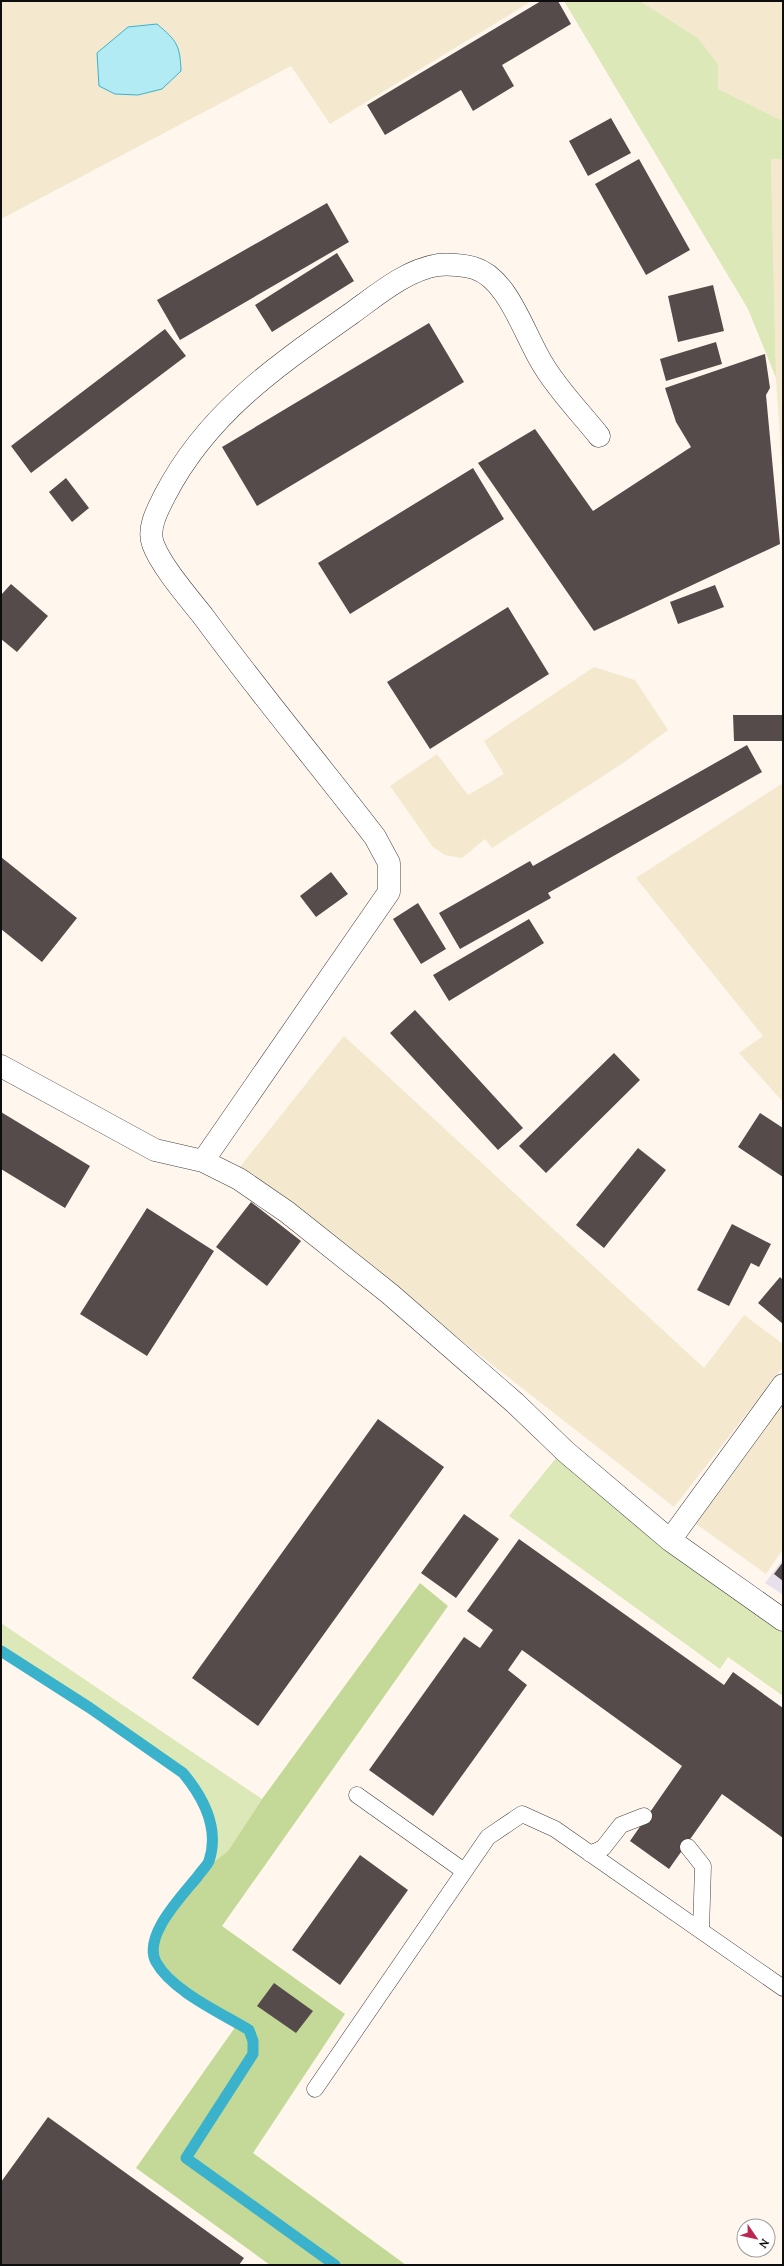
<svg xmlns="http://www.w3.org/2000/svg" width="784" height="2266" font-family="Lora,serif">
  <style>
    .industrial { fill: #e8e1ec }
    .farmland { fill: #f4e8ce }
    .green { fill: #dce8b8 }
    .forest { fill: #c4d997 }
    .water { fill: #b3ebf5; stroke: #3bb2cb }
    .lines { fill: none; stroke-linecap: round; stroke-linejoin: round }
    .stream { stroke: #3bb2cb; stroke-width: 11 }
    .building { fill: #554b4a }
    .service-casing { stroke: #404040; stroke-width: 17 }
    .minor-casing { stroke: #404040; stroke-width: 23 }
    .service { stroke: #fff; stroke-width: 16 }
    .minor { stroke: #fff; stroke-width: 22 }
  </style>
  <rect width="100%" height="100%" fill="#fff7ed"/>
  <path class="industrial" d="M783 1559V1595L765 1583Z"/>
  <path class="farmland" d="M1 1H532L330 124 291 66 1 219Z
    M640 1H783V121L718 89V64L698 38Z
    M771 159H783V484L776 378Z
    M594 667 635 680 668 730 623 763 492 848 485 839 462 858 445 855 433 847 390 786 437 754 468 795 504 774 484 741Z
    M783 783V1102L739 1053 763 1036 636 878Z
    M344 1036 704 1368 744 1315 783 1344V1367L674 1507 240 1167Z
    M783 1399V1549L766 1574 692 1521Z"/>
  <path class="green" d="M564 1H640L698 38 718 64V89L783 121V159H771L776 378 748 309Z
    M556 1458 664 1547 783 1631V1696L728 1657 720 1669 509 1516Z
    M1 1623 262 1799 228 1851 211 1864C212 1857 215 1850 216 1843 220 1817 199 1789 184 1770L1 1648Z"/>
  <path class="forest" d="M420 1583 448 1606 222 1926 345 2014 253 2153 406 2265H339L190 2157 256 2055V2040L251 2028 185 1987 158 1960 156 1946 160 1932 211 1864 228 1851 262 1799Z
    M236 2026C248 2033 251 2039 250 2053L182 2158 330 2265H270L136 2168Z"/>
  <path class="water" d="M157 24C177 41 180 45 181 71L162 89 138 95 115 94 99 86 97 53 128 27Z"/>
  <g class="lines">
    <path class="stream" d="M1 1651 90 1708 183 1773C203 1797 220 1828 209 1861 207 1866 201 1871 198 1876 183 1895 142 1936 156 1962 172 1991 221 2013 249 2030L253 2041V2054L186 2158 335 2265"/>
  </g>
  <path class="building" d="M541 1H558L571 24 502 65 514 86 473 111 461 90 385 135 367 105Z
    M611 118 631 153 588 176 569 141Z
    M639 159 690 250 646 275 595 184Z
    M327 203 349 242 180 340 157 300Z
    M337 253 354 281 272 332 255 305Z
    M713 285 724 331 678 342 668 296Z
    M429 323 464 382 257 506 222 447Z
    M165 329 186 356 31 473 11 446Z
    M716 342 722 364 666 381 660 359Z
    M765 354 770 388 766 395 780 544 594 631 478 463 535 429 593 511 691 447 676 422 665 388Z
    M473 468 504 519 350 614 318 563Z
    M66 478 89 508 72 522 49 492Z
    M11 584 48 616 17 652 1 639V595Z
    M715 585 724 607 678 624 670 602Z
    M508 607 549 674 430 749 387 682Z
    M733 715H783V741H734Z
    M747 745 762 772 548 893 551 898 460 949 439 913 530 861 533 866Z
    M1 857 77 918 42 962 1 929Z
    M331 872 348 894 316 917 300 896Z
    M418 903 446 949 421 964 393 919Z
    M529 919 544 943 449 1001 433 975Z
    M415 1010 523 1128 498 1150 390 1033Z
    M614 1053 640 1080 546 1173 519 1146Z
    M1 1112 90 1166 65 1208 1 1169Z
    M760 1113 783 1128V1177L738 1147Z
    M638 1148 666 1170 604 1248 576 1225Z
    M251 1202 301 1241 267 1286 216 1247Z
    M147 1208 214 1251 147 1356 80 1314Z
    M732 1224 771 1244 759 1267 751 1263 729 1306 697 1290Z
    M780 1277 783 1280V1324L758 1303Z
    M378 1419 444 1467 258 1726 192 1678Z
    M464 1514 499 1539 456 1598 421 1573Z
    M519 1539 724 1685 733 1672 783 1708V1838L722 1794 669 1869 630 1841 682 1766 522 1650 508 1670 527 1685 433 1816 369 1770 464 1637 480 1648 493 1630 467 1611Z
    M783 1562V1581L774 1574Z
    M360 1855 408 1890 340 1985 292 1950Z
    M274 1983 313 2011 296 2033 257 2006Z
    M48 2117 244 2258 239 2265H1V2182Z"/>
  <g class="lines">
    <defs>
      <path id="service" d="M357 1795 464 1871
        M688 1847 703 1866 701 1931
        M590 1854 603 1848 621 1825 644 1816
        M315 2089 488 1837 522 1814 555 1829 783 1988"/>
      <path id="minor" d="M1 1066 155 1150 203 1161 239 1179 287 1212 390 1294 515 1403 566 1452 670 1540 783 1620
        M203 1161 389 892V863L375 837C318 763 258 691 203 616 188 597 161 566 153 544 147 528 158 509 165 495 208 412 278 365 352 313 377 295 406 270 438 265 448 264 464 265 474 268 508 278 524 334 542 363 557 389 580 412 599 436
        M670 1540 783 1385"/>
    </defs>
    <use href="#service" class="service-casing"/>
    <use href="#minor" class="minor-casing"/>
    <use href="#service" class="service"/>
    <use href="#minor" class="minor"/>
  </g>
  <rect width="784" height="2266" fill="none" stroke="#0d0d0d" stroke-width="4"/>
  <g transform="translate(756 2238) rotate(124)"><circle r="19" fill="#ffffff" stroke="#9e9e9e"/>
  <path d="M0-3L7 15L0 10L-7 15Z" fill="#bb2750"/>
  <text y="-6" font-size="11" font-weight="bold" text-anchor="middle" fill="#0d0d0d">N</text>
  </g>
</svg>
